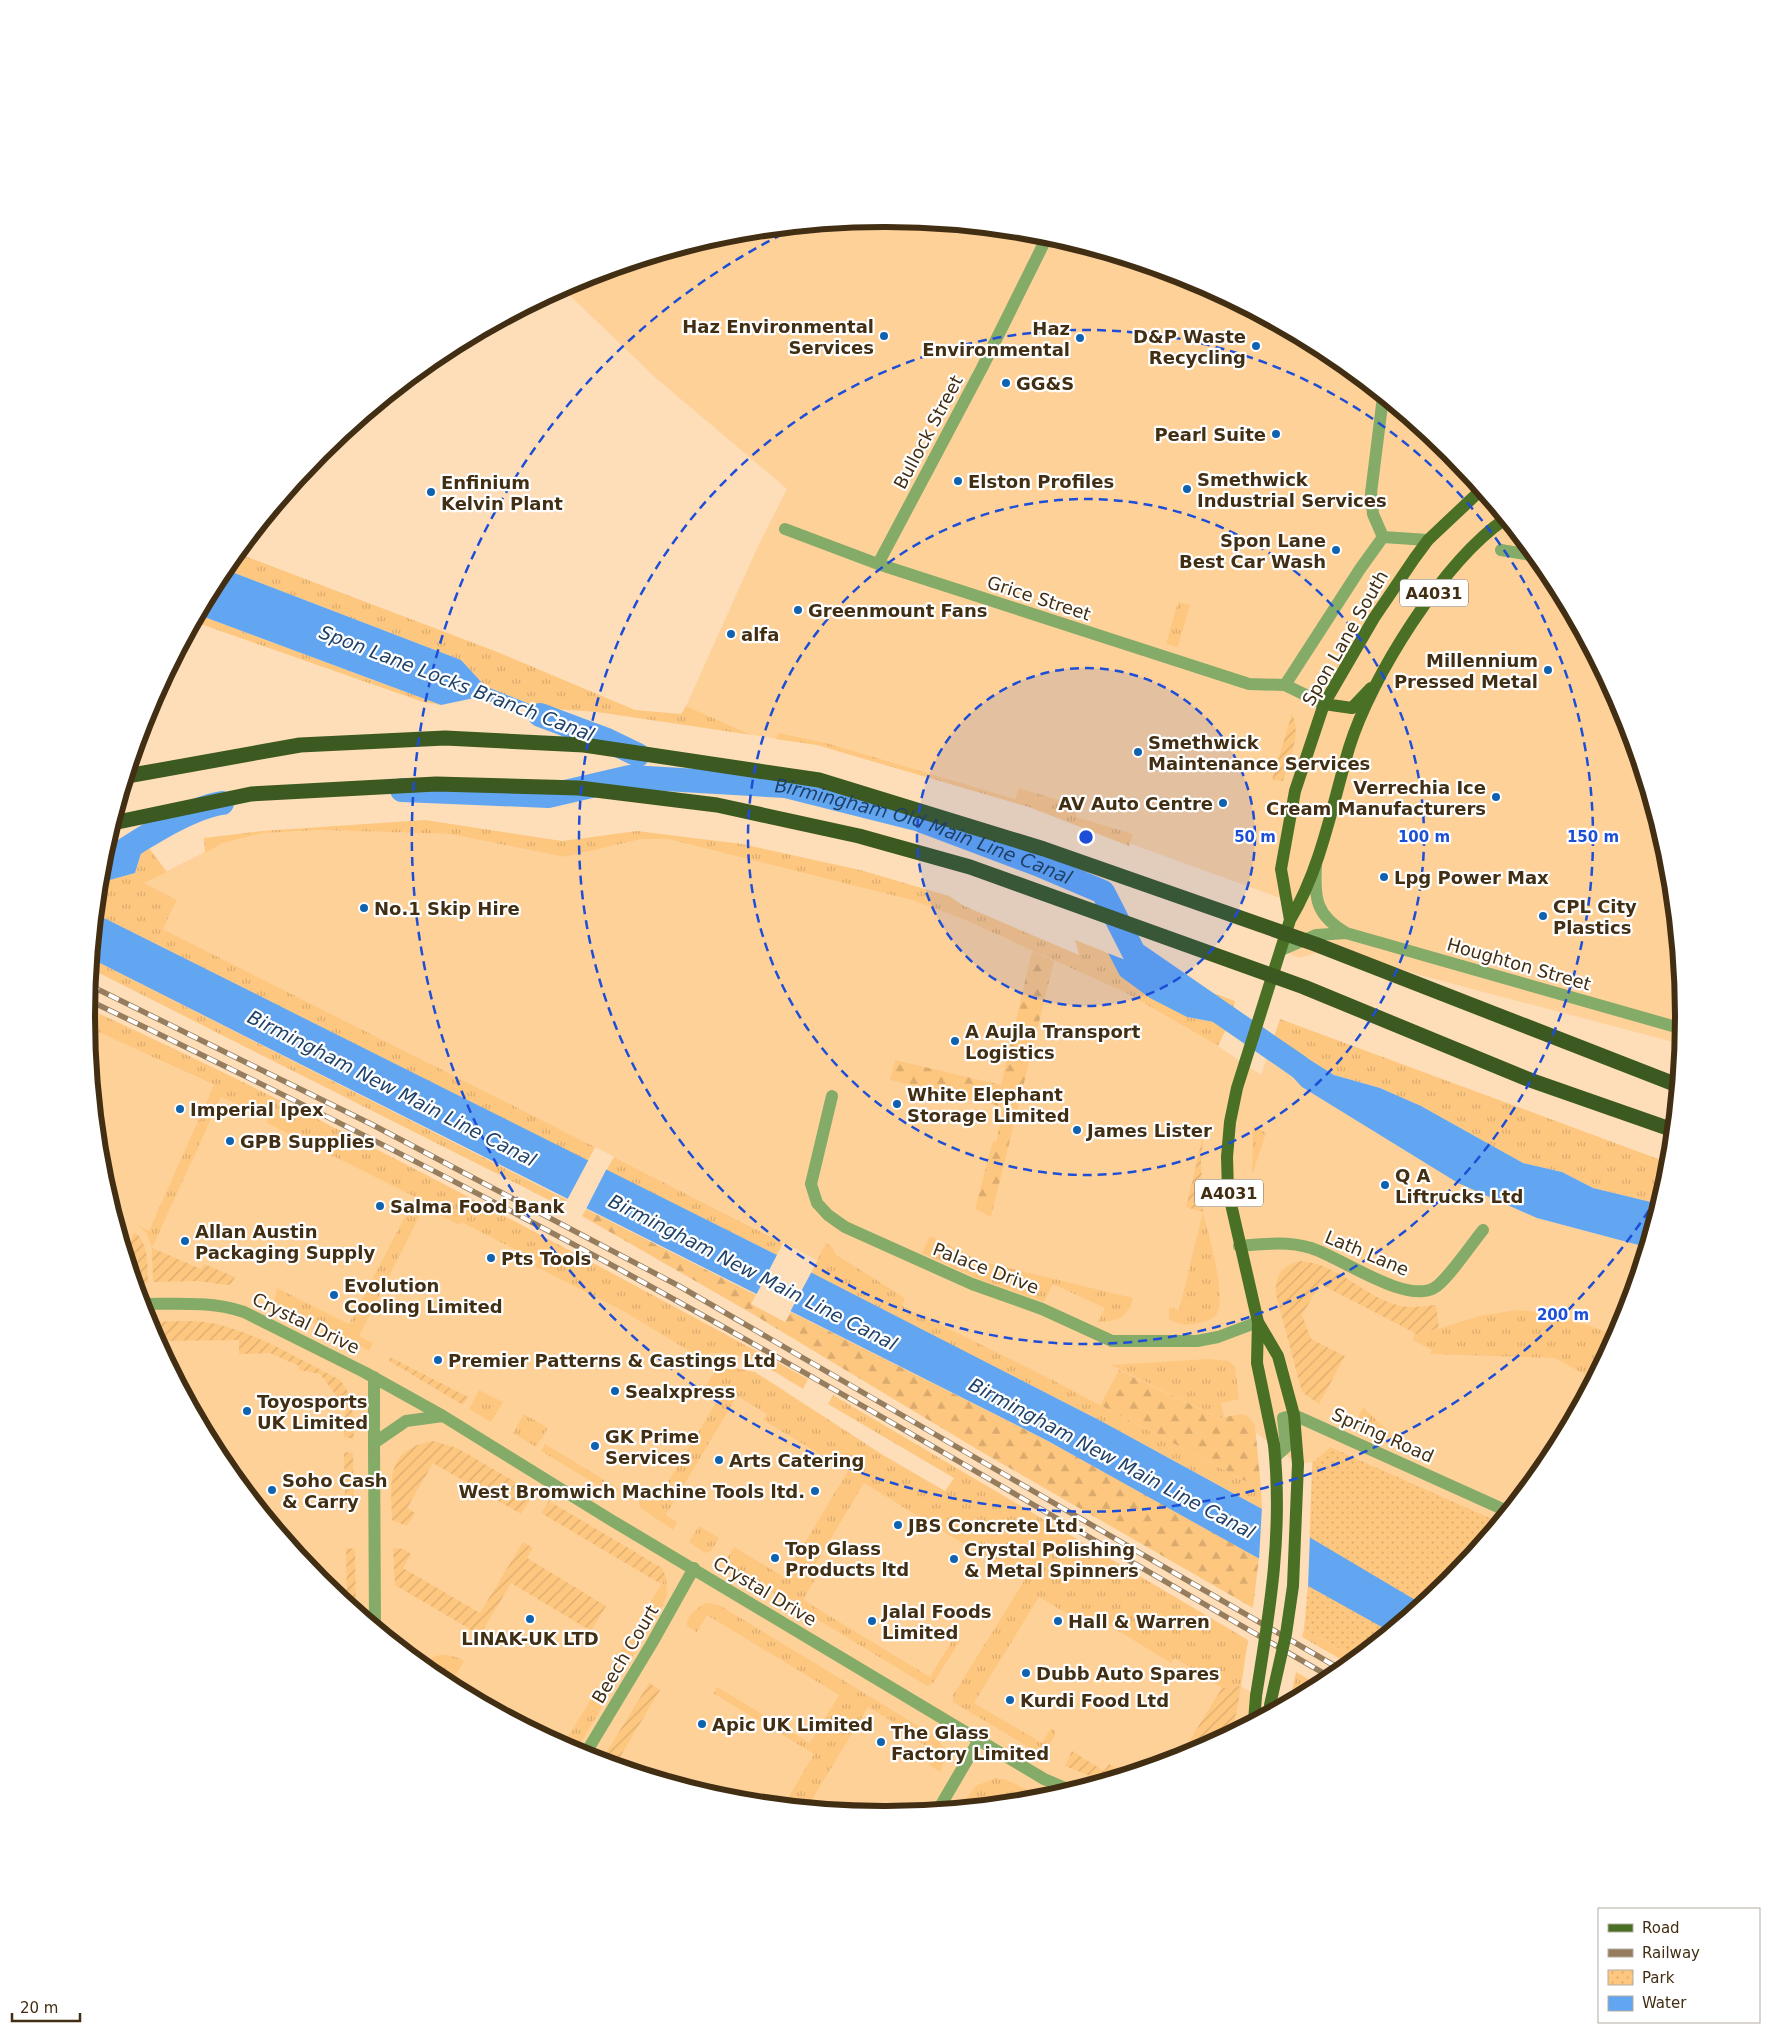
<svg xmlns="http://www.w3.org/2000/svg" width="1770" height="2033" font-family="'DejaVu Sans',sans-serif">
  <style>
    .built { fill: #fed199 }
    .grass { fill: url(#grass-tufts) }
    .forest { fill: url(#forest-firs) }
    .park { fill: url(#park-dots) }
    .garden { fill: url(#garden-furrows) }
    .water { fill: #62a6f2 }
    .pier { fill: #fddeb9 }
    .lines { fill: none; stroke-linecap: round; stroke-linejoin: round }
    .canal { stroke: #62a6f2; stroke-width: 24 }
    .street { stroke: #85ab68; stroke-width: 12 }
    .primary { stroke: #497024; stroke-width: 12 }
    .rail-casing { stroke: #967d5e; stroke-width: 5.5 }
    .rail { stroke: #fff; stroke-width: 4; stroke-dasharray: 11; stroke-linecap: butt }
    .primary-bridge { stroke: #497024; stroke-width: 12 }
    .highway-bridge { stroke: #3b5921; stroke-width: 15 }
    .ring { fill: none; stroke: #1d4ed8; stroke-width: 2.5; stroke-dasharray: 9 6 }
    .poi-dot { fill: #0e62b0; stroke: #fff; stroke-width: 2 }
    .labels { text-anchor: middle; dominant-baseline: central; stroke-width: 4.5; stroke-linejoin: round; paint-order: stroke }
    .shield { fill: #fff; stroke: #7b6d5a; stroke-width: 1 }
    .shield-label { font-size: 16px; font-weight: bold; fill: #422e13 }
    .poi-label { font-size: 18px; font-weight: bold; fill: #422e13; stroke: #fff; text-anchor: start }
    .street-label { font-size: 18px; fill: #422e13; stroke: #fff }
    .water-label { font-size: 19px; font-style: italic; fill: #1f4168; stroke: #fff }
    .rim { fill: none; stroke: #422e13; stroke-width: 6 }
    .centre { fill: #1d4ed8; stroke: #fff; stroke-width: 2.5 }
    .ring-label { font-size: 15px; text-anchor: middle; font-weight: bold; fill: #1d4ed8; stroke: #fff; stroke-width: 4.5; stroke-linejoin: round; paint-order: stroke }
  </style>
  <defs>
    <pattern id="grass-tufts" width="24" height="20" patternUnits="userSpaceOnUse" patternTransform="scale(1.25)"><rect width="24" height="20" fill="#fec780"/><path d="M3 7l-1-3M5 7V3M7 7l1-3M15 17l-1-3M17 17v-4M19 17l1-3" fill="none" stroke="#dbab6e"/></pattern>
    <pattern id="forest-firs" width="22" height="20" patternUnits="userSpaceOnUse" patternTransform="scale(1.25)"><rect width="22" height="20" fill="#fec780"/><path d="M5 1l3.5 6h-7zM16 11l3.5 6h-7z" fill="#dbab6e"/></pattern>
    <pattern id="park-dots" width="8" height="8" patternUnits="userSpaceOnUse" patternTransform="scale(1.25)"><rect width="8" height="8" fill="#fec780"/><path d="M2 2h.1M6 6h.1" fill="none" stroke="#dbab6e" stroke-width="1.8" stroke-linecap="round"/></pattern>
    <pattern id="garden-furrows" width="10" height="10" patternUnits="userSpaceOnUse" patternTransform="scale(1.25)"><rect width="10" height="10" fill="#fec780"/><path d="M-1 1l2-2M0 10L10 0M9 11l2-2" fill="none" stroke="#dbab6e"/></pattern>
  </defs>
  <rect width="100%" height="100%" fill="#fddeb9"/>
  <path class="built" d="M885 218 1041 233 1191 279 1329 353 1450 452 1549 573 1623 711 1668 861 1684 1017 1681 1044 1423 976 1332 948 1299 958 1281 950 1294 903 1029 807 817 745 752 735 686 706 759 544 787 489 657 379 564 290 580 278 729 233Z
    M321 830 450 834 564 857 642 839H668L912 899 965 920 1128 994 1218 1046 1261 1075 1268 1055 1275 1058 1281 1064 1537 1218 1646 1247 1623 1322 1549 1460 1499 1522 1332 1447 1313 1462 1298 1464 1256 1433 1255 1425 1219 1418 1119 1370 1100 1405 901 1306 798 1250 595 1147 163 929 177 900 143 883 223 843 264 833Z
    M87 1027 250 1102 743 1354 737 1368 1241 1680V1686L1263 1700 1260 1717 1190 1755 1041 1800 885 1815 729 1800 579 1754 441 1680 320 1581 221 1460 147 1322 102 1172Z"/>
  <path class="grass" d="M237 553 500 653 635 710 681 714 686 706 752 735 597 712 539 708 485 686 461 660 224 569Z
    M1178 602 1190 605 1178 647 1166 644Z
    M199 615 441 705 423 702 195 622Z
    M778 733 826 743 1015 799 1019 788 1078 806 1076 817 1133 834 1129 846 1029 807 817 745 776 739Z
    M425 820 562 841 637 831 742 844 860 870 949 896 964 906 1079 955 1075 940 1108 953 1120 976 1187 1017 1214 1022 1226 1029 1218 1046 1128 994 965 920 912 900 668 839H642L564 857 450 834 321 830 264 833 223 843 205 853 204 838 262 831Z
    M149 848 167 872 144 883 177 900 163 929 595 1147 588 1161 96 914 99 883 135 873 142 850Z
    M92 959 567 1200 563 1207 91 969Z
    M1196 987 1235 1001 1232 1012Z
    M87 1008C333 1121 570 1250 808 1379L803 1389C773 1371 735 1342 699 1357L625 1312 535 1266 538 1261 461 1222 459 1225 424 1207 359 1336 373 1343 369 1351 285 1309 274 1301 277 1288 349 1324 415 1197 267 1123 268 1118 221 1097 152 1248 147 1234 138 1225 149 1231 214 1085 87 1027Z
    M1280 1019 1669 1163 1659 1204 1593 1188 1562 1172 1523 1163 1421 1106 1380 1088 1334 1075 1274 1037Z
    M1253 1126 1266 1133 1252 1175Z
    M614 1157 783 1243 777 1255 606 1171Z
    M1203 1212C1208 1232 1228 1300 1216 1315 1212 1319 1207 1321 1202 1322 1190 1326 1179 1326 1169 1319V1307L1179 1310Z
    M930 1236 980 1261 1133 1298C1129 1317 1116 1322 1098 1322L1105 1308 1053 1284 1044 1302 978 1279 922 1253Z
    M826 1243 833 1248 835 1254 905 1298 902 1306 1033 1370 1261 1489 1262 1509 1101 1421 811 1273Z
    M1517 1310C1553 1312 1582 1322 1616 1336L1593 1379 1555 1358 1430 1354 1432 1350 1413 1340 1415 1332 1419 1335 1479 1316Z
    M1208 1359 1229 1361 1235 1367 1239 1399 1221 1403 1224 1417 1219 1418 1111 1365Z
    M729 1367 755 1372 883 1455 945 1491 954 1478 828 1404 833 1395 1248 1640 1241 1686 1222 1688 1175 1658 1171 1663 1094 1616 1088 1626 1039 1597 974 1703 1042 1743 1051 1728 1055 1731V1735L1048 1747 1040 1754 953 1702V1695L1024 1581 864 1483 815 1565 821 1569 803 1600 930 1677 958 1631 960 1641 933 1683 927 1686 731 1567 728 1564V1557L734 1547 784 1577 848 1471 763 1420 767 1414 737 1396 666 1515 677 1522 673 1530 642 1509 639 1504 640 1493 656 1502 720 1396 705 1386 715 1372Z
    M479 1390 503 1402 491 1422 469 1409Z
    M1363 1407 1398 1441 1356 1422Z
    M524 1414 548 1428 536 1447 513 1433Z
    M545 1444 619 1489 614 1495 541 1451Z
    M699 1526 719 1538 711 1551 705 1553 689 1542Z
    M666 1577 667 1594 663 1605 575 1752 441 1680 422 1665C435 1652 449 1652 464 1661L454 1678 564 1743Z
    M706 1603 719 1605 933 1735C946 1745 946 1758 940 1772L929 1765 937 1752 916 1740 918 1737 868 1707 807 1808 784 1805 814 1754 713 1693 717 1687 810 1743 839 1695 707 1615 697 1632 687 1626C686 1615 697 1608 706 1603Z
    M1304 1629 1356 1658 1349 1664 1302 1637Z
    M1296 1672 1320 1686 1290 1701Z
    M995 1778 1004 1779 1046 1798 959 1808 976 1786Z"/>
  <path class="forest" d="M1032 951 1054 961 991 1217 975 1209 993 1141 996 1142 1004 1107 890 1080 895 1060 1001 1085Z
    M586 1209 756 1295 751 1304 785 1322 791 1312 1048 1441 1259 1557 1253 1608 980 1451 751 1313 582 1216Z
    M1119 1370 1219 1418 1242 1414 1248 1416 1255 1425 1261 1489 1100 1405Z"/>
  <path class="park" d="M1331 1447 1499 1522 1450 1582 1356 1658 1304 1629 1308 1585 1312 1466 1313 1462Z"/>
  <path class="garden" d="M1292 714C1302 735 1289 760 1283 781L1272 780Z
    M1204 1132 1201 1160 1203 1212 1186 1207Z
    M134 1232C150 1244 147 1264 148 1283H135L126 1251Z
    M152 1248 201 1269 204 1264 235 1277 231 1284 226 1285 198 1281 153 1282Z
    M1299 1261C1339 1263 1364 1298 1401 1306 1412 1308 1424 1306 1436 1305L1439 1328 1419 1335 1320 1284 1302 1315 1311 1339 1345 1356 1319 1404 1302 1392 1276 1295C1275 1276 1280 1267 1299 1261Z
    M147 1322C166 1322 186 1320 205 1322 249 1328 301 1360 340 1380 355 1398 353 1417 354 1439L344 1437 345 1407 320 1374 299 1370V1366L270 1353 239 1354V1340L157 1341Z
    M390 1357 468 1397 463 1405 389 1361Z
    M433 1441 457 1448 534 1493 521 1514 433 1463 407 1508 415 1513 407 1526 392 1520C391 1480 385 1449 433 1441Z
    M344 1452 353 1453 354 1504H345Z
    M549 1501 662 1568 666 1577 661 1584 541 1513Z
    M523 1542 533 1548 527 1558 606 1606 591 1631 511 1583 480 1635 395 1585 393 1548 403 1549 411 1554 403 1568 480 1613Z
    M346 1548 355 1549 356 1610 347 1603Z
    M649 1683 660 1690 615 1765 601 1761Z
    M1241 1686 1233 1732 1190 1755 1179 1758 1222 1688Z
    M1072 1751 1104 1771 1109 1764 1125 1774 1103 1781 1065 1766Z"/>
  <path class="water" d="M224 569 461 660 485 686 571 721 567 732 479 697 441 705 199 615Z
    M142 850 135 873 99 883 102 859Z
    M96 914 777 1255 1101 1421 1262 1509 1422 1604 1389 1631 1048 1441 92 959Z
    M1108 953 1196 987 1232 1012 1226 1029 1214 1022 1187 1017 1150 998 1120 976Z
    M1274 1037 1334 1075 1380 1088 1421 1106 1523 1163 1562 1172 1593 1188 1659 1204 1646 1247 1537 1218 1458 1183 1302 1087 1275 1058 1268 1055Z"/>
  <path class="pier" d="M499 707 547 709 572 719 573 721 566 734Z
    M1109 951 1197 984 1203 989 1105 952Z
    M589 1159 607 1168 585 1211 566 1202Z
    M778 1253 812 1271 789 1314 755 1297Z
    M1262 1506 1310 1534 1308 1588 1259 1560Z"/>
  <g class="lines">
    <g class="canal">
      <path d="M540 715 607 740 638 755"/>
      <path id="s1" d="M402 790 548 796 630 777 786 786 917 819 1037 864 1103 892 1134 953 1298 1066"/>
      <path d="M101 867C128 846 188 808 222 803"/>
    </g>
    <path class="street" d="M1383 397 1371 493 1373 514 1383 537
      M785 529 878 564 1249 684 1285 685 1324 704
      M1383 537 1428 540
      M1501 550 1536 556
      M878 564 982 368 1048 235
      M1285 685 1360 569 1383 537
      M1316 866C1314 899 1316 915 1346 933L1683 1029
      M1281 950 1316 935 1346 933
      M832 1096 811 1184 817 1203 828 1215 845 1227 972 1284 1042 1309 1112 1341H1197L1218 1337 1258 1322
      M1239 1246C1263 1244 1287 1241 1311 1248 1342 1258 1405 1304 1434 1288 1446 1282 1473 1242 1483 1230
      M141 1304C176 1304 211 1301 244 1312L364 1372 443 1416 611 1520 1044 1779 1072 1791
      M374 1443V1377
      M1275 1457 1286 1447 1283 1418 1294 1415 1507 1511
      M375 1626 374 1443 406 1421 443 1416
      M584 1756 652 1643 694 1568
      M938 1810 979 1740"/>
    <path class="primary" d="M1324 704 1352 708 1371 688
      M1290 920 1281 869 1295 791 1324 704 1374 618 1414 559 1428 540 1481 490
      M1258 1322 1278 1356 1294 1415 1298 1464
      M1274 1445 1257 1363 1258 1322 1228 1191 1227 1157 1230 1122 1237 1088 1290 920C1321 868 1332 806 1349 748 1371 677 1443 562 1505 519
      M1254 1721 1256 1696"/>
    <defs>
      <path id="rail" d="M89 985 371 1124 679 1286 1342 1670
        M88 1000C270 1087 451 1177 628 1274 865 1404 1097 1543 1332 1678"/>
    </defs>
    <use href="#rail" class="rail-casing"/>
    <use href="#rail" class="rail"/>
    <path class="primary-bridge" d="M1256 1696C1270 1610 1283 1533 1274 1445
      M1270 1705 1286 1634 1293 1586 1298 1464"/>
    <path class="highway-bridge" d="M127 776 300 745 445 738 584 745 819 780 1044 849 1315 944 1677 1085
      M113 823 251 794 436 784 579 788 717 805 859 836 970 867 1304 987 1530 1080 1673 1130"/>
  </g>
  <circle cx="1086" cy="837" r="169" fill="#1d4ed8" fill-opacity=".12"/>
  <g class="ring">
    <circle cx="1086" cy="837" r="169"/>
    <circle cx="1086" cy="837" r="338"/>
    <circle cx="1086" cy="837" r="507"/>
    <path d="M1665 1185A675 675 0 1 1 795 228"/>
  </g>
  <g class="poi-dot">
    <circle cx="884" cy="336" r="5"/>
    <circle cx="1080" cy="338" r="5"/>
    <circle cx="1256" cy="346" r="5"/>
    <circle cx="1006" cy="383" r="5"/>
    <circle cx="1276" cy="434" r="5"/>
    <circle cx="958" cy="481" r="5"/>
    <circle cx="1187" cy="489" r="5"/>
    <circle cx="431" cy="492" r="5"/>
    <circle cx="1336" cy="550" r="5"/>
    <circle cx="798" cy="610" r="5"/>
    <circle cx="731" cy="634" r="5"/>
    <circle cx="1548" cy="670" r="5"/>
    <circle cx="1138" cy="752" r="5"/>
    <circle cx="1496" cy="797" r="5"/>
    <circle cx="1223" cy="803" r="5"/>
    <circle cx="1384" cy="877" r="5"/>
    <circle cx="364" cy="908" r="5"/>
    <circle cx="1543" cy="916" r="5"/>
    <circle cx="955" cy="1041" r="5"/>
    <circle cx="897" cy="1104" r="5"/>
    <circle cx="180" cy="1109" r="5"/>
    <circle cx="1077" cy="1130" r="5"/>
    <circle cx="230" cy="1141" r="5"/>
    <circle cx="1385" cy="1185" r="5"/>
    <circle cx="380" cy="1206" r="5"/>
    <circle cx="185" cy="1241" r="5"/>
    <circle cx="491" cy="1258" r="5"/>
    <circle cx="334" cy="1295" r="5"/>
    <circle cx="438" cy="1360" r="5"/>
    <circle cx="615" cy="1391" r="5"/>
    <circle cx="247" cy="1411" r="5"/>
    <circle cx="595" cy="1446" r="5"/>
    <circle cx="719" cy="1460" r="5"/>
    <circle cx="272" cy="1490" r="5"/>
    <circle cx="815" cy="1491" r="5"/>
    <circle cx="898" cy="1525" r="5"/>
    <circle cx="775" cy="1558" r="5"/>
    <circle cx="954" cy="1559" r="5"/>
    <circle cx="530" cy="1619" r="5"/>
    <circle cx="872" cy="1621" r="5"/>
    <circle cx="1058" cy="1621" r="5"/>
    <circle cx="1026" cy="1673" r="5"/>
    <circle cx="1010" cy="1700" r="5"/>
    <circle cx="702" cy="1724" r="5"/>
    <circle cx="881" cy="1742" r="5"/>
  </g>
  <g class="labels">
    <g class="shield">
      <rect x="1400" y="579.5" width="68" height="27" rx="4"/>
      <rect x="1195" y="1179.5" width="68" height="27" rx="4"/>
    </g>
    <g class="shield-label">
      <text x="1434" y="593">A4031</text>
      <text x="1229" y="1193">A4031</text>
    </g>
    <g class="poi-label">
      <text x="874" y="326" text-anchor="end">Haz Environmental<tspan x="874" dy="21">Services</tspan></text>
      <text x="1070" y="328" text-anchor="end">Haz<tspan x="1070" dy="21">Environmental</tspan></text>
      <text x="1246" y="336" text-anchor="end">D&amp;P Waste<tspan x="1246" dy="21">Recycling</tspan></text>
      <text x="1016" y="383">GG&amp;S</text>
      <text x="1266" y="434" text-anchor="end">Pearl Suite</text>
      <text x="1197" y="479">Smethwick<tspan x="1197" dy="21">Industrial Services</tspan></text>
      <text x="968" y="481">Elston Profiles</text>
      <text x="441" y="482">Enfinium<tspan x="441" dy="21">Kelvin Plant</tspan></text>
      <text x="1326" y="540" text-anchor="end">Spon Lane<tspan x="1326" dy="21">Best Car Wash</tspan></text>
      <text x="808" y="610">Greenmount Fans</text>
      <text x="741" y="634">alfa</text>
      <text x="1538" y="660" text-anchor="end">Millennium<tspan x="1538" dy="21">Pressed Metal</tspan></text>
      <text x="1148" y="742">Smethwick<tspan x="1148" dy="21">Maintenance Services</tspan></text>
      <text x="1486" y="787" text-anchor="end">Verrechia Ice<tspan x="1486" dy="21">Cream Manufacturers</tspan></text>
      <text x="1213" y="803" text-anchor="end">AV Auto Centre</text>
      <text x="1394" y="877">Lpg Power Max</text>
      <text x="1553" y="906">CPL City<tspan x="1553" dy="21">Plastics</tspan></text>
      <text x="374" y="908">No.1 Skip Hire</text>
      <text x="965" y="1031">A Aujla Transport<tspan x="965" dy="21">Logistics</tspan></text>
      <text x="907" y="1094">White Elephant<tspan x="907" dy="21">Storage Limited</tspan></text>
      <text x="190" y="1109">Imperial Ipex</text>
      <text x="1087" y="1130">James Lister</text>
      <text x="240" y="1141">GPB Supplies</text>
      <text x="1395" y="1175">Q A<tspan x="1395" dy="21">Liftrucks Ltd</tspan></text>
      <text x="390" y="1206">Salma Food Bank</text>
      <text x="195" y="1231">Allan Austin<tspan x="195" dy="21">Packaging Supply</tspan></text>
      <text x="501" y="1258">Pts Tools</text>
      <text x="344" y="1285">Evolution<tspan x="344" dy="21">Cooling Limited</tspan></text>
      <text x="448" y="1360">Premier Patterns &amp; Castings Ltd</text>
      <text x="625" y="1391">Sealxpress</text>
      <text x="257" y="1401">Toyosports<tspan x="257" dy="21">UK Limited</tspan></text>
      <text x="605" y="1436">GK Prime<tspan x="605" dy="21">Services</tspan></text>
      <text x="729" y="1460">Arts Catering</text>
      <text x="282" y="1480">Soho Cash<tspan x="282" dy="21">&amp; Carry</tspan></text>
      <text x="805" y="1491" text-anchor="end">West Bromwich Machine Tools ltd.</text>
      <text x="908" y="1525">JBS Concrete Ltd.</text>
      <text x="785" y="1548">Top Glass<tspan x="785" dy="21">Products ltd</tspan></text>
      <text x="964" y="1549">Crystal Polishing<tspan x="964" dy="21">&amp; Metal Spinners</tspan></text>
      <text x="882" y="1611">Jalal Foods<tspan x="882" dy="21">Limited</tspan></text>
      <text x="1068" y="1621">Hall &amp; Warren</text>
      <text x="530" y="1638" text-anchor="middle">LINAK-UK LTD</text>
      <text x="1036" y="1673">Dubb Auto Spares</text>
      <text x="1020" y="1700">Kurdi Food Ltd</text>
      <text x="712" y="1724">Apic UK Limited</text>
      <text x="891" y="1732">The Glass<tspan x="891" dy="21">Factory Limited</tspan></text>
    </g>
    <g class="street-label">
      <text transform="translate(928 432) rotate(-62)">Bullock Street</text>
      <text transform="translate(1039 598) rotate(18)">Grice Street</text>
      <text transform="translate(1345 638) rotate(-60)">Spon Lane South</text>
      <text transform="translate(1519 964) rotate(16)">Houghton Street</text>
      <text transform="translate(1367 1253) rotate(23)">Lath Lane</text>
      <text transform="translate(986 1268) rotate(21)">Palace Drive</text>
      <text transform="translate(306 1323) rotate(26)">Crystal Drive</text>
      <text transform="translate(1383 1435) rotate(24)">Spring Road</text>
      <text transform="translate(765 1591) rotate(31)">Crystal Drive</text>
      <text transform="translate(625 1654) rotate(-59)">Beech Court</text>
    </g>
    <g class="water-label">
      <text transform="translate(457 683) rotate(21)">Spon Lane Locks Branch Canal</text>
      <text stroke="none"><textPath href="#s1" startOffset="531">Birmingham Old Main Line Canal</textPath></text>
      <text transform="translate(392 1088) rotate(27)">Birmingham New Main Line Canal</text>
      <text transform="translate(753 1272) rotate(27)">Birmingham New Main Line Canal</text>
      <text transform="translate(1112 1458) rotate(28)">Birmingham New Main Line Canal</text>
    </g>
  </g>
  <path d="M0 0H1770V2033H0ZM884 227H886A789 789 0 0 1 1675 1016V1017A789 789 0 0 1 886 1806H884A789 789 0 0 1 95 1017V1016A789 789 0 0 1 884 227Z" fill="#fff" fill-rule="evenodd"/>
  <path class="rim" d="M884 227H886A789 789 0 0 1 1675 1016V1017A789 789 0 0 1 886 1806H884A789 789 0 0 1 95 1017V1016A789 789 0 0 1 884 227Z"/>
  <circle cx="1086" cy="837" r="8" class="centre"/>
  <g class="ring-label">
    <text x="1255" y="842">50 m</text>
    <text x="1424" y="842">100 m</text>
    <text x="1593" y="842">150 m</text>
    <text x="1563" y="1320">200 m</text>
  </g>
  <rect x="1598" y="1908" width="162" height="115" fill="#ffffff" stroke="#b3aba1"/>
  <rect x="1608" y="1924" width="25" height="8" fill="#497024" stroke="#b3aba1"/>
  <text x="1642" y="1933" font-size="15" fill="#422e13">Road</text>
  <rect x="1608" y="1949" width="25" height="8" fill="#967d5e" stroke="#b3aba1"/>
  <text x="1642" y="1958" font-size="15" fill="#422e13">Railway</text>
  <rect x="1608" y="1970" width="25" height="15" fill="url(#park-dots)" stroke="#b3aba1"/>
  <text x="1642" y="1983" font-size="15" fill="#422e13">Park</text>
  <rect x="1608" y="1996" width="25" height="15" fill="#62a6f2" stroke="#b3aba1"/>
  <text x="1642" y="2008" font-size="15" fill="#422e13">Water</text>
  <path d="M12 2013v8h68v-8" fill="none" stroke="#422e13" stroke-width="2.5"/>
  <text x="20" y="2013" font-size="15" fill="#422e13" stroke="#ffffff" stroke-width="4" paint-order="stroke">20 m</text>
</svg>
